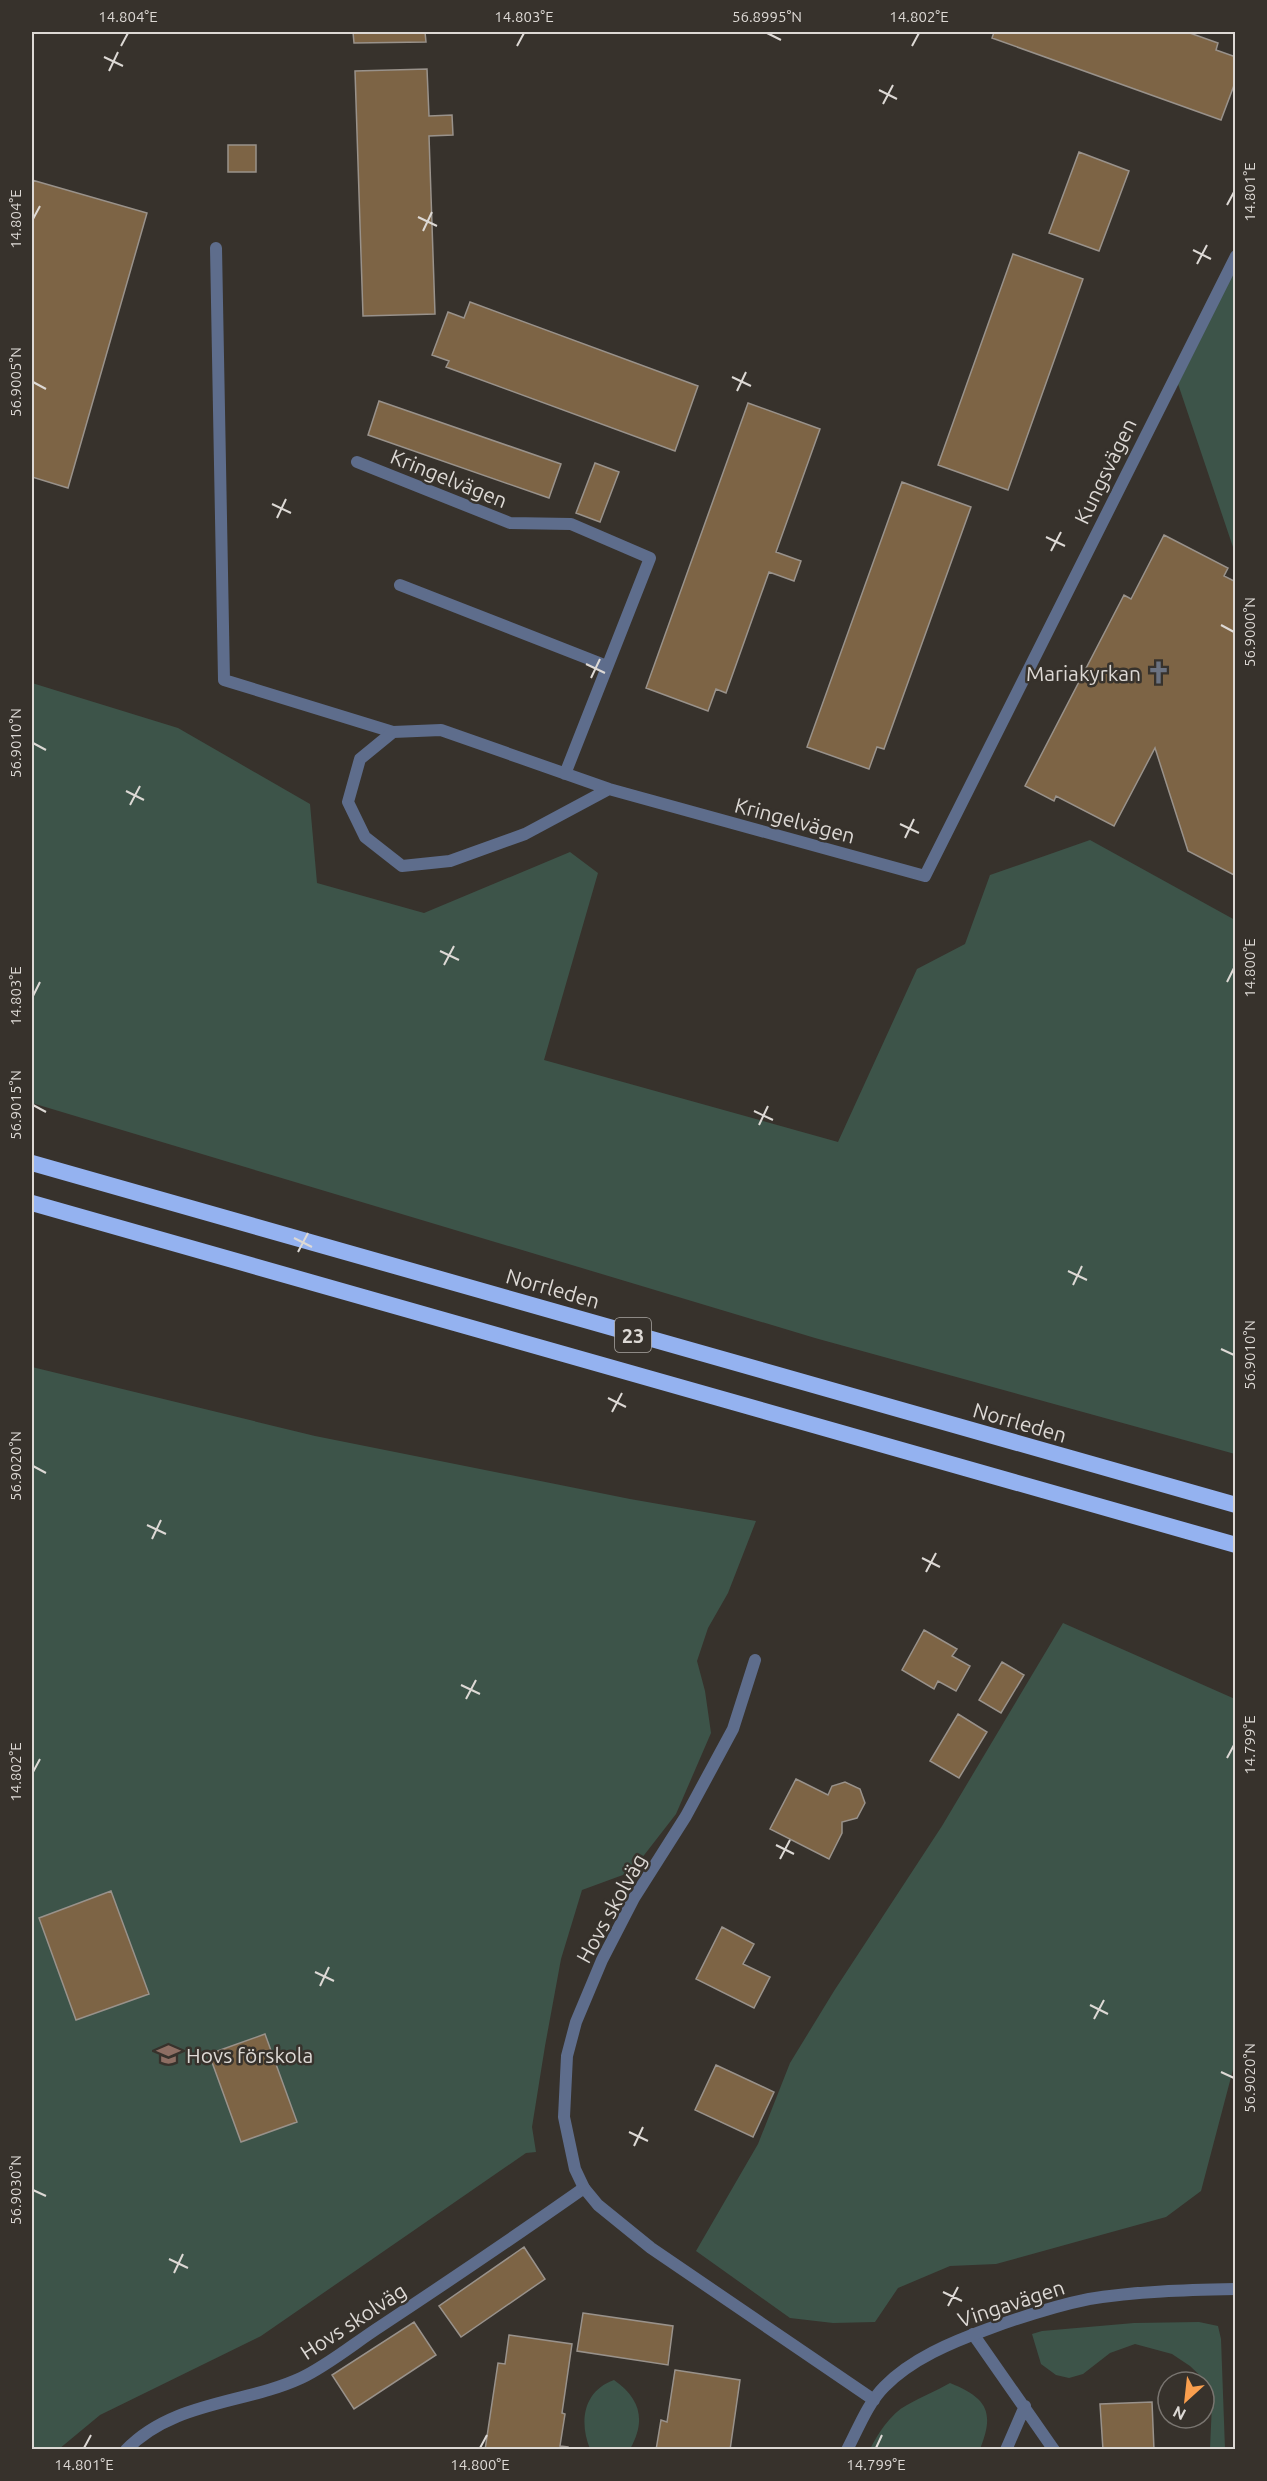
<svg xmlns="http://www.w3.org/2000/svg" width="1267" height="2481" font-family="Ubuntu,sans-serif">
  <style>
    .green { fill: #3d5449 }
    .building { fill: #7d6445; stroke: #99928b; stroke-width: 1.5 }
    .lines { fill: none; stroke-linecap: round; stroke-linejoin: round }
    .service { stroke: #5e6d8c; stroke-width: 12 }
    .minor { stroke: #5e6d8c; stroke-width: 12 }
    .trunk { stroke: #94b2f0; stroke-width: 16 }
    .ticks { fill: none; stroke: #ddd9d5; stroke-width: 2 }
    .labels { text-anchor: middle; dominant-baseline: central; stroke-width: 5; stroke-linejoin: round; paint-order: stroke }
    .shield { fill: #37322c; stroke: #aba7a2; stroke-width: 1.5 }
    .shield-label { font-size: 20px; font-weight: bold; fill: #ddd9d5 }
    .street-label { font-size: 21px; fill: #ddd9d5; stroke: #37322c }
    .poi-label { font-size: 21px; fill: #ddd9d5; stroke: #37322c; text-anchor: end }
    .neatline { fill: none; stroke: #ddd9d5; stroke-width: 2 }
    .ticks-label { font-size: 15px; text-anchor: middle; fill: #ddd9d5 }
  </style>
  <rect width="100%" height="100%" fill="#37322c"/>
  <path class="green" d="M1235 256V553L1175 375Z
    M32 683 178 728 310 804 317 883 424 913 570 852 598 873 544 1060 838 1142 917 969 965 944 990 875 1090 840 1235 920V1454L815 1338 32 1103Z
    M32 1367 315 1436 630 1499 756 1521 728 1593 708 1628 697 1661 705 1691 711 1733 676 1814 631 1872 582 1890 561 1959 545 2046 532 2127 536 2152 526 2153 261 2336 100 2415 59 2449 32 2450Z
    M1063 1623 1235 1699V2062L1201 2191 1166 2217 996 2264 950 2266 898 2288 875 2322 833 2323 790 2318 696 2251 758 2144 790 2063 834 1991 942 1826Z
    M1199 2322 1218 2326 1221 2339 1225 2449H1210L1212 2403 1209 2384 1190 2366 1172 2354 1135 2344 1110 2353 1083 2374 1069 2378 1056 2375 1041 2364 1032 2334 1042 2331 1134 2323Z
    M614 2380C641 2399 646 2421 630 2449H590C579 2422 583 2391 614 2380Z
    M950 2383C987 2398 995 2412 980 2449H870C878 2434 890 2414 907 2405 921 2397 936 2391 950 2383Z"/>
  <path class="building" d="M353 32H425L426 42 354 43Z
    M994 32H1187L1218 43 1216 50 1236 57V80L1221 120 992 38Z
    M427 69 429 116 452 115 453 135 429 136 435 314 363 316 355 71Z
    M228 145H256V172H228Z
    M1079 152 1129 171 1099 251 1049 233Z
    M32 180 147 213 68 488 32 477Z
    M1013 254 1083 279 1008 490 938 465Z
    M470 302 698 386 675 451 446 367 449 361 432 355 448 312 464 318Z
    M379 401 561 464 549 498 368 435Z
    M748 403 820 429 776 552 801 561 794 581 769 572 726 693 716 689 708 711 646 688Z
    M595 463 619 472 600 522 576 513Z
    M902 482 971 507 884 749 877 747 869 769 807 747Z
    M1164 535 1228 568 1224 576 1236 582V876L1188 851 1155 748 1114 826 1056 796 1054 801 1025 786 1124 595 1131 599Z
    M924 1630 957 1649 952 1656 970 1666 956 1691 938 1681 934 1689 902 1670Z
    M1002 1662 1024 1675 1001 1713 979 1700Z
    M958 1714 987 1732 959 1778 930 1761Z
    M796 1779 828 1795 832 1786 845 1782 860 1789 865 1803 857 1818 842 1822V1833L829 1859 770 1829Z
    M111 1891 149 1994 76 2020 39 1918Z
    M722 1927 754 1944 743 1964 770 1977 754 2008 696 1979Z
    M265 2034 297 2122 241 2142 209 2054Z
    M716 2065 774 2092 753 2137 695 2110Z
    M524 2247 545 2279 461 2337 439 2306Z
    M583 2313 673 2326 668 2365 577 2351Z
    M414 2322 436 2355 354 2409 332 2375Z
    M509 2335 572 2344 562 2413 565 2414 560 2446 568 2447V2450H485L498 2363 505 2364Z
    M675 2370 740 2380 730 2450H656L661 2420 667 2422Z
    M1152 2402 1154 2450H1103L1100 2404Z"/>
  <g class="lines">
    <path class="service" d="M216 248 224 680 393 732
      M973 2334 1054 2450
      M126 2450C173 2401 245 2404 301 2378 327 2366 356 2342 381 2326 449 2281 517 2235 584 2188
      M1006 2450 1025 2406"/>
    <path class="minor" d="M357 462 510 523 571 524 650 558 565 774
      M400 585 607 666
      M609 789 525 834 450 861 402 866 365 837 348 802 360 759 393 732 441 730 609 789 925 876 1236 256
      M755 1660 733 1729 686 1816 634 1898 602 1960 576 2022 567 2056 564 2117 575 2169 584 2188 598 2205 651 2248 874 2400
      M847 2450C858 2429 868 2403 884 2387 911 2359 952 2342 988 2329 1021 2317 1054 2306 1089 2299 1137 2291 1187 2290 1236 2289"/>
    <path class="trunk" d="M32 1163 1236 1505
      M32 1203 1236 1545"/>
  </g>
  <path class="ticks" d="M767 33 781 40M121 46 128 33M517 46 524 33M912 46 919 33M104 57 123 66M109 71 118 52M879 90 897 99M883 104 893 85M1227 205 1234 192M418 217 437 226M33 219 40 206M423 231 432 212M1193 250 1211 259M1197 264 1207 245M732 377 751 386M33 382 46 389M737 391 746 372M272 504 291 513M277 518 286 499M1046 537 1065 546M1051 551 1061 532M1221 625 1234 632M586 664 605 673M591 678 600 659M33 743 46 750M126 791 144 800M130 805 140 786M900 824 919 833M905 838 914 819M440 951 459 960M444 965 454 946M1227 982 1234 968M33 996 40 982M33 1105 46 1112M754 1111 773 1120M759 1125 768 1106M294 1238 312 1247M298 1252 308 1233M1068 1271 1087 1280M1073 1285 1082 1266M1221 1349 1234 1355M608 1398 626 1407M612 1412 622 1393M33 1466 46 1473M147 1525 166 1534M152 1539 161 1520M922 1558 940 1567M926 1572 936 1553M461 1685 480 1694M466 1699 476 1680M1227 1758 1234 1745M33 1772 40 1759M776 1845 794 1854M780 1859 790 1840M315 1972 334 1981M320 1986 329 1967M1090 2005 1108 2014M1094 2019 1104 2000M1221 2072 1234 2078M629 2132 648 2141M634 2146 643 2127M33 2190 46 2196M169 2259 188 2268M174 2273 183 2254M943 2292 962 2301M948 2306 958 2287M84 2448 91 2435M480 2448 487 2435M876 2448 882 2435"/>
  <defs>
    <symbol id="church-bare" viewBox="-9 -9 18 18"><path d="M-1.2-6h2.4v3.5h3.3v2.4h-3.3V6h-2.4V-.1h-3.3v-2.4h3.3Z" fill="#6b7280" stroke="#37322c" stroke-width="2.5" paint-order="stroke"/></symbol>
    <symbol id="school-bare" viewBox="-9 -9 18 18"><path d="M0-5L7-2L0 1L-7-2ZM-4 1L0 2.5L4 1V4Q0 6-4 4Z" fill="#8d6e63" stroke="#37322c" stroke-width="2.5" paint-order="stroke"/></symbol>
  </defs>
  <g fill-rule="evenodd">
    <use href="#church-bare" x="1142" y="656" width="33" height="33"/>
    <use href="#school-bare" x="152" y="2038" width="33" height="33"/>
  </g>
  <g class="labels">
    <rect class="shield" x="615" y="1318" width="36" height="34" rx="4.5"/>
    <g class="shield-label">
      <text x="633" y="1335">23</text>
    </g>
    <g class="street-label">
      <text transform="translate(1105 471) rotate(-64)">Kungsvägen</text>
      <text transform="translate(449 478) rotate(22)">Kringelvägen</text>
      <text transform="translate(795 820) rotate(15)">Kringelvägen</text>
      <text transform="translate(553 1288) rotate(16)">Norrleden</text>
      <text transform="translate(1020 1422) rotate(16)">Norrleden</text>
      <text transform="translate(611 1908) rotate(-61)">Hovs skolväg</text>
      <text transform="translate(1011 2303) rotate(-18)">Vingavägen</text>
      <text transform="translate(353 2321) rotate(-33)">Hovs skolväg</text>
    </g>
    <g class="poi-label">
      <text x="1141" y="673">Mariakyrkan</text>
      <text x="186" y="2055" text-anchor="start">Hovs förskola</text>
    </g>
  </g>
  <rect width="1267" height="2481" fill="none" stroke="#37322c" stroke-width="66"/>
  <g transform="translate(1186 2400) rotate(207)"><circle r="28" fill="#37322c" stroke="#797570" stroke-width="1.5"/>
  <path d="M0-4.5L10 22L0 15L-10 22Z" fill="#fa9f4e"/>
  <text y="-9" font-size="16" font-weight="bold" text-anchor="middle" fill="#ddd9d5">N</text>
  </g>
  <rect x="33" y="33" width="1201" height="2415" class="neatline"/>
  <g class="ticks-label">
    <text x="128" y="22">14.804°E</text>
    <text x="524" y="22">14.803°E</text>
    <text x="767" y="22">56.8995°N</text>
    <text x="919" y="22">14.802°E</text>
    <text transform="translate(1250 192) rotate(-90)" y="5">14.801°E</text>
    <text transform="translate(16 219) rotate(-90)" y="5">14.804°E</text>
    <text transform="translate(16 382) rotate(-90)" y="5">56.9005°N</text>
    <text transform="translate(1250 632) rotate(-90)" y="5">56.9000°N</text>
    <text transform="translate(16 743) rotate(-90)" y="5">56.9010°N</text>
    <text transform="translate(1250 968) rotate(-90)" y="5">14.800°E</text>
    <text transform="translate(16 996) rotate(-90)" y="5">14.803°E</text>
    <text transform="translate(16 1105) rotate(-90)" y="5">56.9015°N</text>
    <text transform="translate(1250 1355) rotate(-90)" y="5">56.9010°N</text>
    <text transform="translate(16 1466) rotate(-90)" y="5">56.9020°N</text>
    <text transform="translate(1250 1745) rotate(-90)" y="5">14.799°E</text>
    <text transform="translate(16 1772) rotate(-90)" y="5">14.802°E</text>
    <text transform="translate(1250 2078) rotate(-90)" y="5">56.9020°N</text>
    <text transform="translate(16 2190) rotate(-90)" y="5">56.9030°N</text>
    <text x="84" y="2470">14.801°E</text>
    <text x="480" y="2470">14.800°E</text>
    <text x="876" y="2470">14.799°E</text>
  </g>
</svg>
